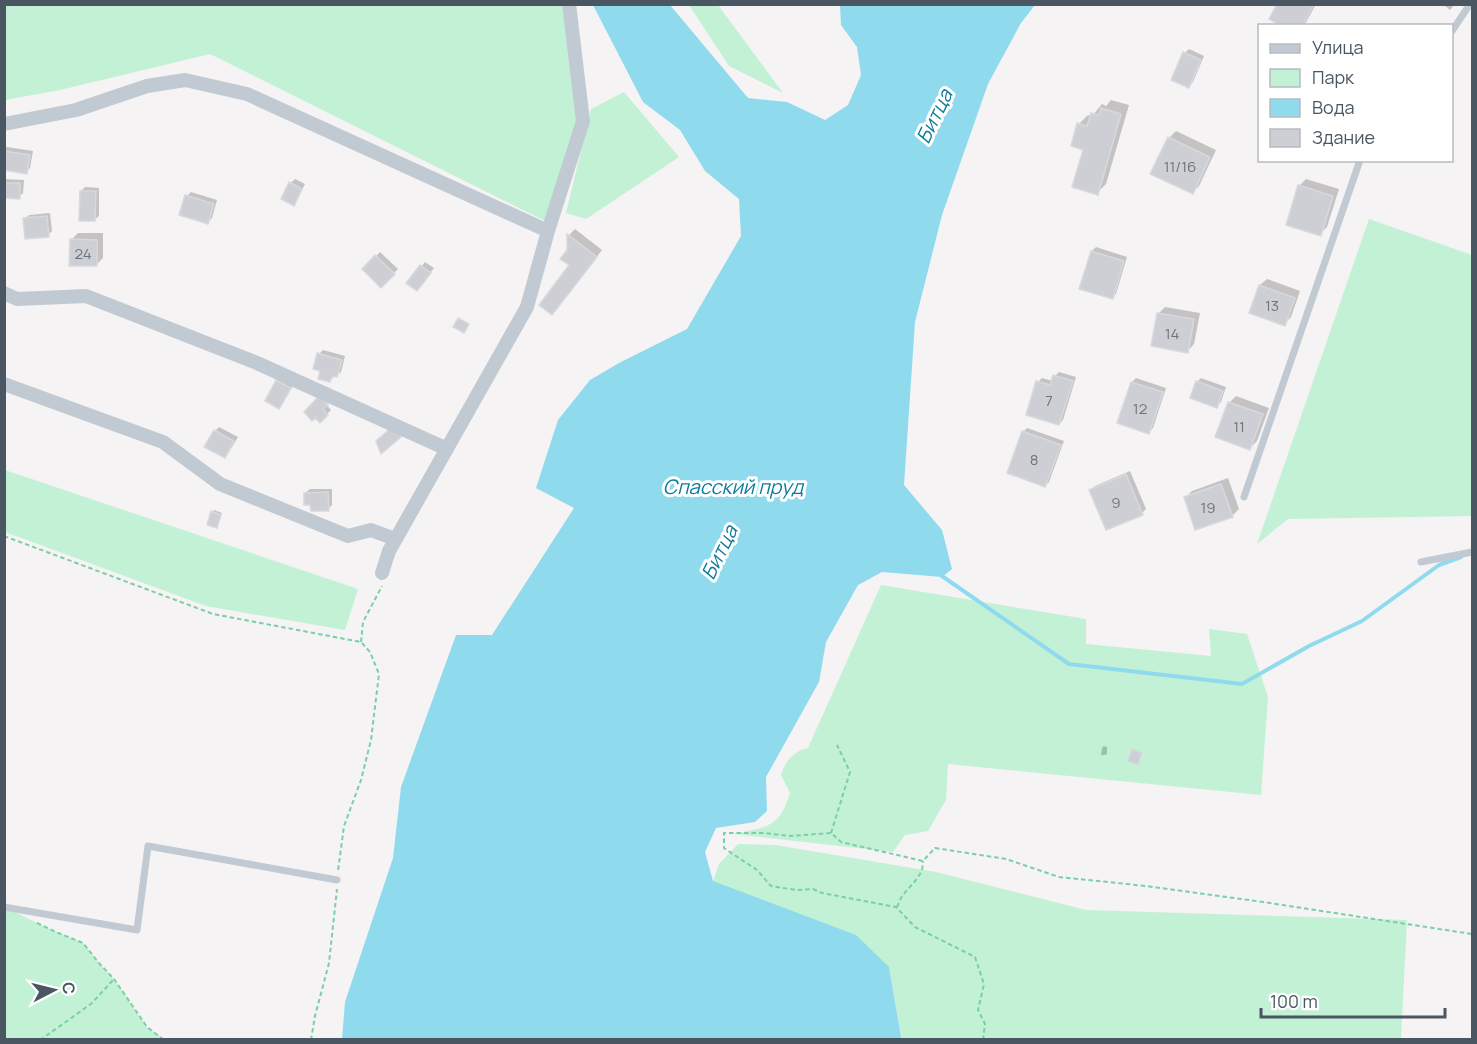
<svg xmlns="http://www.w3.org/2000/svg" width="1477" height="1044" font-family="Manrope,sans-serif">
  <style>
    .green { fill: #c3f1d5 }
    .water { fill: #90daee }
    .shadow { fill: #0003 }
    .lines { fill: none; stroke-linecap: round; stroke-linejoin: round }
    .stream { stroke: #90daee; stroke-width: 4 }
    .building { fill: #cdcfd5; stroke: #d7d9de; stroke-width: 1.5 }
    .path { stroke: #7ad0a6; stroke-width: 2; stroke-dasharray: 4.5 3; stroke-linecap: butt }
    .service { stroke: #c1cad2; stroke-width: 7 }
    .minor { stroke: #c1cad2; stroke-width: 14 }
    .labels { text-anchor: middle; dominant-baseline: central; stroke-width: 6; stroke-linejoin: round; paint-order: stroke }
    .number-label { font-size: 15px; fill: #6b747e }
    .water-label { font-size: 20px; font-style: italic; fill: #0c7c9b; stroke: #fff }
  </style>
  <rect width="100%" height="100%" fill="#f5f3f3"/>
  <path class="green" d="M563 4 580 127 555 226 210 54 60 90 5 100V5Z
    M689 5H718L783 93 729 66Z
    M624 92 679 157 586 219 566 213 591 109Z
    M1369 219 1472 255V516L1288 519 1257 544Z
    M5 470 358 589 345 630 206 606 5 532Z
    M881 585 1086 619V644L1211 656 1209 629 1247 634 1268 697 1261 795 948 764 946 800 928 831 905 835 893 852 733 834C766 827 779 829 790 793L781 775C785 761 794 751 808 748Z
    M738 844 775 845 936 872 1086 910 1407 920 1401 1039H901V1036L889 968 713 881 719 864Z
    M4 907 56 932 83 943 98 962 114 979 147 1027 164 1039H5Z"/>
  <path class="water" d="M593 5H670L748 98 787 102 825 120 848 105 861 75 857 47 841 25 840 5H1035L1021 23 988 84 942 215 915 322 904 485 942 530 952 569 942 577 882 572 858 585 826 642 819 682 766 777 767 811 755 822 716 828 705 852 713 881 856 935 889 967 901 1037V1039H342L345 1002 393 858 401 787 456 635H492L574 508 536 488 558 420 590 380 619 363 687 329 741 236 739 199 705 171 680 130 643 102Z"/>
  <path class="shadow" d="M1279 4H1316L1304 26H1284Z
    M1443 4H1455L1450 10Z
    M1189 49 1204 56 1193 82 1189 86 1185 53Z
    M1111 100 1129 105 1106 184 1097 193 1079 124 1088 115 1092 116 1102 104 1106 106Z
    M1176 131 1216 150 1199 186 1193 192 1169 138Z
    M7 147 33 151 30 168 26 172 4 168V149Z
    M4 179 24 180 23 193 19 197H4Z
    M295 179 305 184 297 200 293 204 291 183Z
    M1306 179 1339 189 1327 227 1320 234 1299 186Z
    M85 187 99 188V216L94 220 81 191Z
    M191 192 217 200 212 218 208 222 187 196Z
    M50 213 52 231 48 235 25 219 29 215Z
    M575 229 602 250 558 307 552 313 572 265 568 251 569 235Z
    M78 233H103V258L96 265 71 240Z
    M1096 247 1127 257 1116 294 1112 298 1092 251Z
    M380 252 398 269 381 286 364 269Z
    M425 262 434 268 421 284 409 282Z
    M1267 279 1300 291 1291 317 1284 324 1260 285Z
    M1165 307 1200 313 1194 344 1188 351 1158 314Z
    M323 350 345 356 341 372 330 380 322 370 319 354Z
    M1059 372 1076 377 1063 420 1059 424 1038 382 1042 378 1053 381 1055 376Z
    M281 377 294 384 283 403 279 408 277 381Z
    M1136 378 1166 388 1153 428 1149 432 1132 382Z
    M1201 378 1226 387 1221 402 1217 406 1197 382Z
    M324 393 331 400 326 404 331 410 320 421Z
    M1236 396 1269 408 1257 441 1250 448 1229 403Z
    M219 427 238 437 229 452 225 456 215 431Z
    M1027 428 1064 441 1049 482 1045 486 1023 432Z
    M1130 471 1146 509 1142 513 1091 490 1095 486Z
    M1228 478 1239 509 1232 516 1186 497 1192 491Z
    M310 489H332V505L328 509 305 493Z
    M214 510 222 513 217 526 212 512Z
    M1104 746 1107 747V754L1105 755H1101L1102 748Z"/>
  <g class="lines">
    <path class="stream" d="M939 574 1069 664 1242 684 1309 646 1362 621 1439 565 1461 557"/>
  </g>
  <path class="building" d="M1277 4H1314L1302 26H1281L1269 19Z
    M1183 52 1201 60 1189 88 1171 80Z
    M1101 108 1121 114 1098 195 1072 187 1083 150 1071 146 1077 123 1087 126 1091 113 1099 115Z
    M1168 137 1210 157 1193 194 1150 174Z
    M4 151 30 155 27 174 4 170Z
    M289 182 302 189 294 206 281 199Z
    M4 183H20V199L4 198Z
    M1298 185 1333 196 1321 236 1286 225Z
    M80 191H96L95 221H79Z
    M185 195 214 204 208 224 179 215Z
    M47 216 49 237 25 239 23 218Z
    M567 234 597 257 552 315 539 305 569 265 560 259 567 250Z
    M70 239 97 240V266H69Z
    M1091 251 1124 261 1113 299 1079 289Z
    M375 255 395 274 381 288 362 269Z
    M420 265 431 273 417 291 406 283Z
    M1259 285 1295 298 1285 326 1249 313Z
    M1157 313 1194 319 1188 353 1151 346Z
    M458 318 469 324 464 333 453 327Z
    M317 353 342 360 337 377 332 376 330 382 318 379 320 371 313 369Z
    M1053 375 1073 381 1059 425 1026 415 1036 381 1050 385Z
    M276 380 291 388 279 409 265 401Z
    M1196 381 1223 391 1217 408 1190 398Z
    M1131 382 1163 392 1149 434 1117 423Z
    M319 396 328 405 323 409 328 415 320 423 315 418 312 421 304 412Z
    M1228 402 1263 414 1250 450 1215 437Z
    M392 427 401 437 381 454 376 441Z
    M214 430 234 441 225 458 204 447Z
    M1022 431 1061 445 1045 487 1007 473Z
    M1126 474 1143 515 1106 530 1089 490Z
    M1221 484 1233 517 1195 530 1184 497Z
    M328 492 329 511H311L310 505H304V493Z
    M211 511 221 515 217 528 207 525Z
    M1132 749 1142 753 1138 765 1128 761Z"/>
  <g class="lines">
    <path class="path" d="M4 536 213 614 361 642 370 652 379 674 371 740 361 780 344 826 338 871
      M361 642 363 622 382 586
      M831 833 850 772 837 745
      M897 907 902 896 916 880 922 871 923 861
      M37 923 56 932 83 943 98 962 114 979 147 1027 164 1040
      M40 1040 70 1019 92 1003 114 979
      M311 1040 315 1016 329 963 337 889
      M983 1040 985 1024 978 1010 984 984 975 957 915 927 896 907 822 893 813 889 796 890 771 886 757 870 724 848V833H764L790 836 831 833 841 842 923 861 935 848 1006 859 1059 877 1146 886 1263 902 1472 934"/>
    <path class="service" d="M1452 31 1470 4
      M1244 497 1360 160
      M1421 562 1472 552
      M4 907 137 930 148 846 337 880"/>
    <path class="minor" d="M4 124 76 110 147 86 185 80 247 94 548 231
      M4 293 17 299 86 296 257 363 447 449
      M4 384 163 442 220 484 348 536 371 530 395 539
      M382 573 389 551 527 307 548 231 583 121 569 4"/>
  </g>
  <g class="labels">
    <g class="number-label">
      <text x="1180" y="166">11/16</text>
      <text x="83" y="253">24</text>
      <text x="1272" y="305">13</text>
      <text x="1172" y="333">14</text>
      <text x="1049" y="400">7</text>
      <text x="1140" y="408">12</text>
      <text x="1239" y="426">11</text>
      <text x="1034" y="459">8</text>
      <text x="1116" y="502">9</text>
      <text x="1208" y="507">19</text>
    </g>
    <g class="water-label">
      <text transform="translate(934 116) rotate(-64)">Битца</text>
      <text x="733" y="486">Спасский пруд</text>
      <text transform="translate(719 552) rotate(-64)">Битца</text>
    </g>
  </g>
  <rect width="1477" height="1044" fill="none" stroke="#4a5661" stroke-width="12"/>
  <rect x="1258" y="24" width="195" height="138" fill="#ffffff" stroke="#b7bbc0" stroke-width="1.5"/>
  <rect x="1270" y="44" width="30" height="9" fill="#c1cad2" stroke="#b7bbc0" stroke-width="1.5"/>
  <text x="1312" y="54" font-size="18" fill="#4a5661">Улица</text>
  <rect x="1270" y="69" width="30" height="18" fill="#c3f1d5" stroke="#b7bbc0" stroke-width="1.5"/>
  <text x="1312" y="84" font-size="18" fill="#4a5661">Парк</text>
  <rect x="1270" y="99" width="30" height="18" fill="#90daee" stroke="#b7bbc0" stroke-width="1.5"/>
  <text x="1312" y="114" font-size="18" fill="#4a5661">Вода</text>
  <rect x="1270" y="129" width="30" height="18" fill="#cdcfd5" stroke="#b7bbc0" stroke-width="1.5"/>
  <text x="1312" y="144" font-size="18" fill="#4a5661">Здание</text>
  <g transform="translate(54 990) rotate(83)" stroke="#ffffff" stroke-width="4.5" paint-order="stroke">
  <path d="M0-4.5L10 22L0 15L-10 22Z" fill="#4a5661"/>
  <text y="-9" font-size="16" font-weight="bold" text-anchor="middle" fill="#4a5661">С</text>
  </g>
  <path d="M1261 1008v9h184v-9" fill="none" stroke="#4a5661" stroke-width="3"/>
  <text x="1270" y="1008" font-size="18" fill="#4a5661" stroke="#ffffff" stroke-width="4.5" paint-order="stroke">100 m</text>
</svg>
